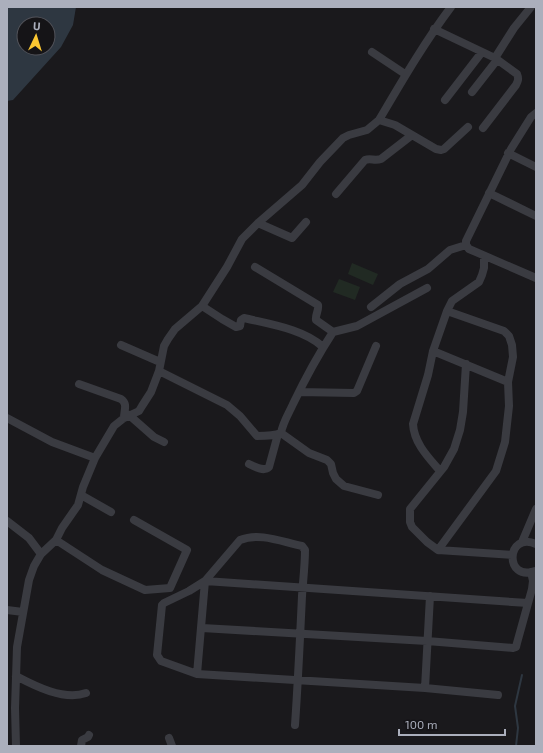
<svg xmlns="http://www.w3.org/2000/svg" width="543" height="753" font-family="'Exo 2',sans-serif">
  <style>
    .green { fill: #212a23 }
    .water { fill: #2e3741; fill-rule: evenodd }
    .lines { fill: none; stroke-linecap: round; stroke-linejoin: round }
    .stream { stroke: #2e3741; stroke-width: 2 }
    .street { stroke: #3a3b41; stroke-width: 8 }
  </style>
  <rect width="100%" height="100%" fill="#1a191c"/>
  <path class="green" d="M352 263 378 274 373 285 348 274Z
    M339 279 360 287 355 300 333 292Z"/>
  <path class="water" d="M7 7H76L73 25 61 47 13 100 7 101ZM24 24H48V48H24Z"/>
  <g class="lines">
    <path class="stream" d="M516 746 518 728 515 706 522 675"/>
    <path class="street" d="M434 29 495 58 517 74C519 79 518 81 516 85L483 128
      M372 52 405 74
      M495 58 514 28 531 7
      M472 92 497 60
      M445 100 482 52
      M536 113 531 117 511 149 466 241V245L469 249 536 278
      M379 120 395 125 436 149 441 150 444 149 468 127
      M508 153 536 167
      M489 193 536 216
      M336 194 365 160C370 158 375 161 381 159L412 135
      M258 223 292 238 306 222
      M255 267 318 305C319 311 315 315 316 320L333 332
      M202 306 222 319 236 327 240 326 241 320 244 318C269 324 304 329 323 347
      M371 307 400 284 428 269 450 250 466 245
      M121 345 160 362
      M433 351 508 382
      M466 364 463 412 460 430 454 449 444 467 410 509V522L412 527 427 542 438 550 512 555
      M159 371 227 405 240 416 257 436C265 436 274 436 281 433L309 453 327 460 331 464 333 473 336 479 344 486 378 495
      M79 384 121 399C128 404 124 410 124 418
      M299 392 354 393 357 391 376 346
      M129 415 154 437 164 442
      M7 418 52 442 95 458
      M281 433C283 422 289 413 293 404 305 379 318 355 333 332L357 326 427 288
      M249 464C255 467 264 472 269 467L278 434
      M440 471C428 457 414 443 413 424L428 375 433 351 447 311 452 301 479 282 482 275 484 268V256
      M81 495 111 512
      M7 521 29 538 41 554
      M56 540 102 570 145 590 170 588 187 550 134 520
      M522 542 536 509
      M438 550 496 471 505 442 509 406 508 382 513 357 512 345 509 336 504 331 447 311
      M535 571C504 582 506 531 536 544
      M7 610 23 612
      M202 628 427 641 513 648 516 647 517 643 532 589 533 581 531 572
      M197 674 205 581 528 603
      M16 676C35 686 64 701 86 693
      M425 688 430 596
      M295 725C298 682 300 639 302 596 303 581 305 565 305 550L302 546C282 542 260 532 240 540L205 581 189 591 164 603 162 605 157 655 161 661 197 674 425 688 498 695
      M169 738 172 746
      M16 746 15 708 17 647 29 580 34 566 41 554 56 540 62 528 78 505 83 487 95 458 114 426 124 418 139 411 142 406 151 392 159 371 164 346 168 339 175 329 202 306 227 267 242 239 258 223 302 185 320 162 343 138 349 135 367 130 379 120C402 81 424 43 451 7
      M81 746 82 740 88 737 89 735"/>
  </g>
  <rect width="543" height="753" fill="none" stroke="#abafbc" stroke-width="16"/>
  <g transform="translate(36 36) rotate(4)"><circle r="19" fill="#151417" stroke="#515259"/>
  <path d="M0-3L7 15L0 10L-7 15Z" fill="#fbc732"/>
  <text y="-6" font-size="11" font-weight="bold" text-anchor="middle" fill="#abafbc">U</text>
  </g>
  <path d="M399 729v6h106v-6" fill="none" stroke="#abafbc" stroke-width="2"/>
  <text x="405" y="729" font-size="12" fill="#abafbc" stroke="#151417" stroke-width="3" paint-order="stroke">100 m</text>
</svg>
